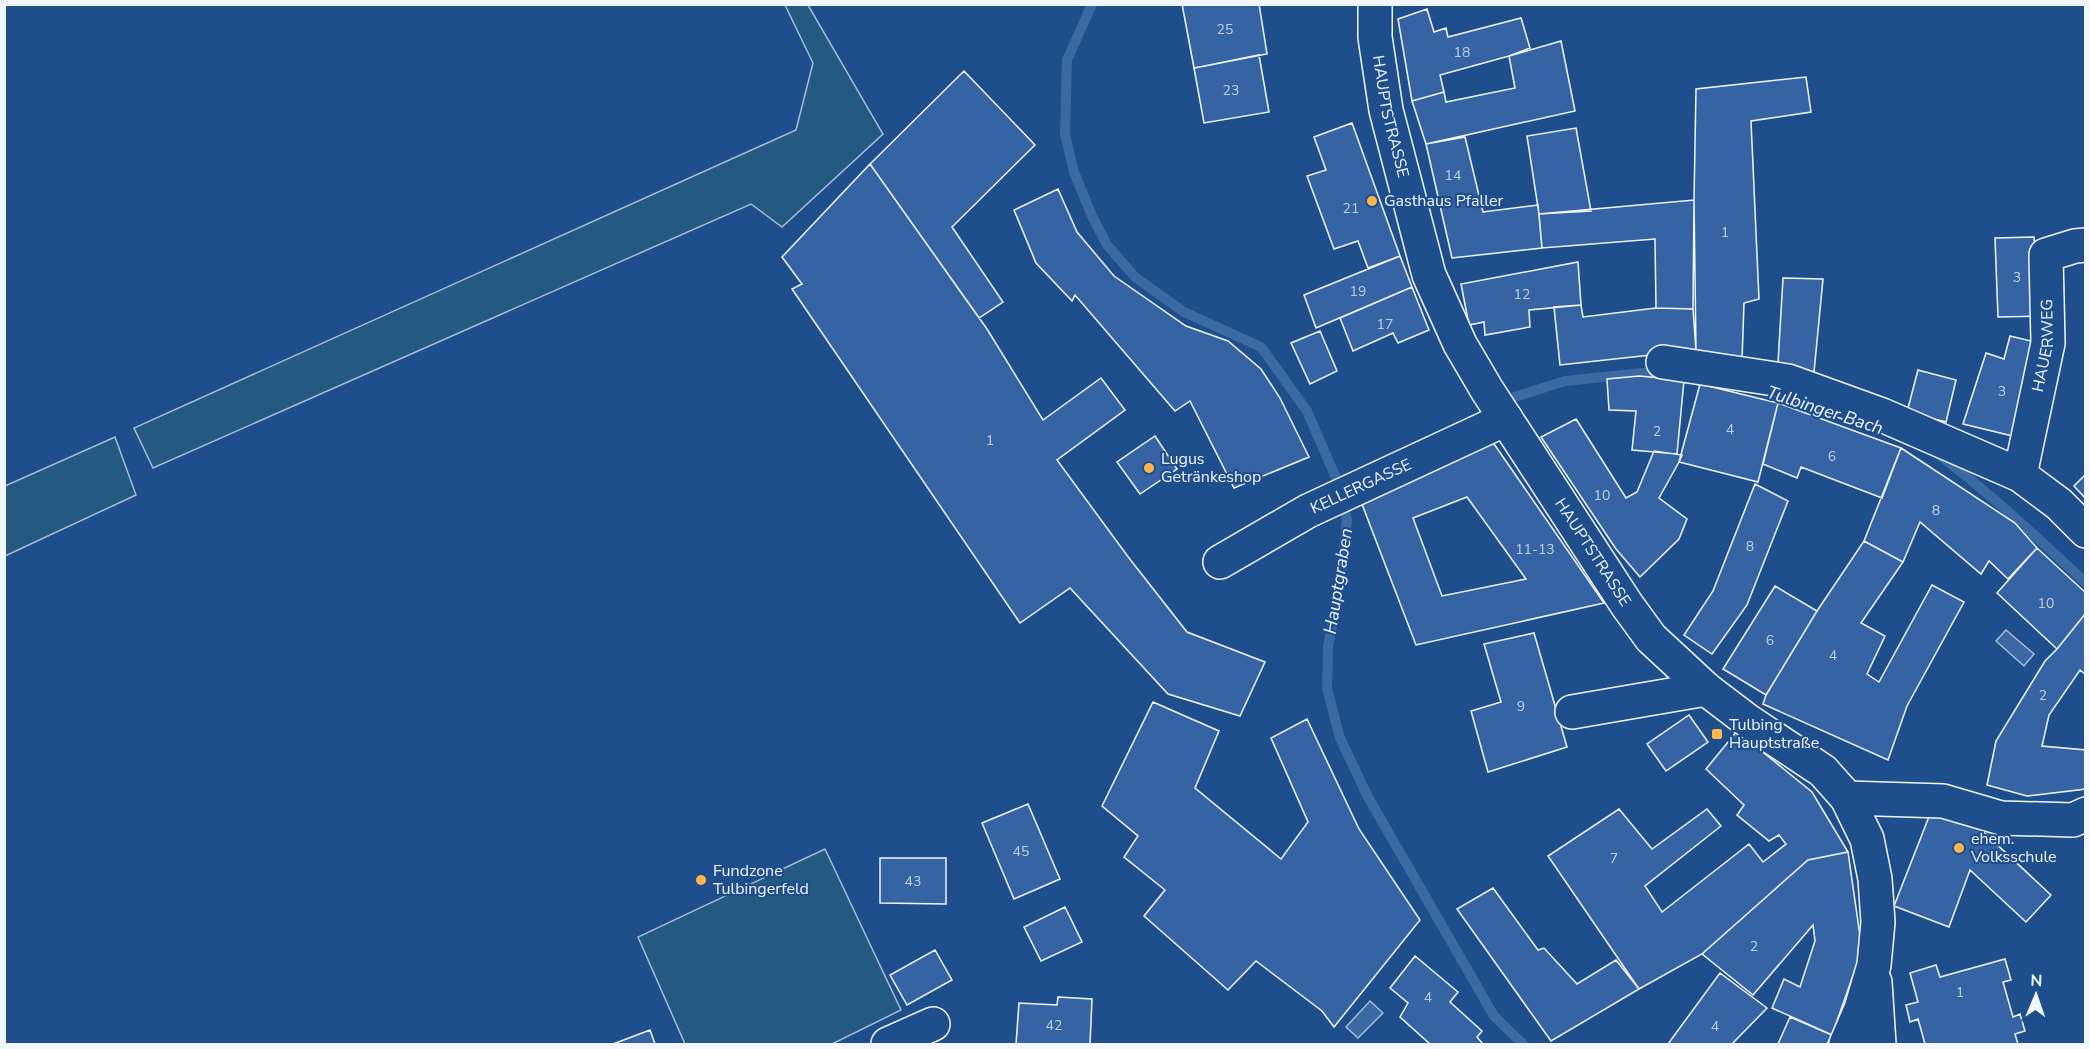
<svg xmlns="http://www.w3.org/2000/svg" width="2090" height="1049" font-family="'Nunito Sans',sans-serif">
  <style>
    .green { fill: #245a82; stroke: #a8bbd7; stroke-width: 1.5 }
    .water { fill: #3b69a3; stroke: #a8bbd7; stroke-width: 1.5 }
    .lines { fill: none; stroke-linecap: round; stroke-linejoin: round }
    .stream { stroke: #3b69a3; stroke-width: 10 }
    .building { fill: #3563a3; stroke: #f2f6ff; stroke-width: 1.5; fill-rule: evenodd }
    .minor-casing { stroke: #f2f6ff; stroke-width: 36 }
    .minor { stroke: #1f4e8c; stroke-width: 33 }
    .poi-dot { fill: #ffb74d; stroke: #1f4e8c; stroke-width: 2 }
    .labels { text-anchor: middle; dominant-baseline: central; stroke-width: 4.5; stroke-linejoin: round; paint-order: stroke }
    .number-label { font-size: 14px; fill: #c3d1e8 }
    .street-label { font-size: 16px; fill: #f2f6ff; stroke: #1f4e8c }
    .poi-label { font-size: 16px; fill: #f2f6ff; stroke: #1f4e8c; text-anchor: start }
    .water-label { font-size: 18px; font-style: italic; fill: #f2f6ff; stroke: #1f4e8c }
  </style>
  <rect width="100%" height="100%" fill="#1f4e8c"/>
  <path class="green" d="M785 5H808L883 134 782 227 751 204 153 468 134 428 796 130 813 63Z
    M115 437 136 495 5 556V486Z
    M825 849 901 1010 832 1044H685L638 937Z"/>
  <path class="water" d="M2006 630 2034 654 2024 666 1996 641Z
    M1370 1001 1383 1013 1358 1038 1346 1027Z"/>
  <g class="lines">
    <path class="stream" d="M1092 4 1067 60 1065 134 1074 172 1092 216 1107 245 1135 277 1184 312 1261 347 1307 411 1336 478 1347 519 1341 576 1328 647 1327 688 1340 738 1368 797 1494 1016 1523 1044
      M1515 397 1565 381 1662 371
      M1939 455C1991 494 2038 538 2086 583"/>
  </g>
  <path class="building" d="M1182 4H1259L1267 54 1194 68Z
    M1427 9 1434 32 1446 28 1448 37 1521 18 1530 48 1509 56 1440 75 1444 92 1412 101 1398 19Z
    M1561 41 1575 111 1426 144 1412 101 1444 92 1446 102 1515 88 1509 56Z
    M1259 55 1269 112 1204 123 1194 68Z
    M964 71 1035 145 952 227 1003 302 979 318 870 164Z
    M1806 77 1811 112 1751 121 1759 299 1744 303 1742 361 1696 350 1694 200 1696 89Z
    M1352 123 1400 256 1368 268 1358 241 1334 249 1307 176 1326 170 1314 137Z
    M1576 128 1591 211 1539 214 1527 136Z
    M1465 137 1483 212 1538 205 1542 248 1452 258 1426 144Z
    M870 164 987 329 1043 420 1101 378 1125 410 1057 460 1129 558 1187 632 1265 662 1240 716 1168 694 1070 588 1020 623 792 289 802 284 782 257Z
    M1058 189 1077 232 1114 276 1186 326 1228 341 1261 369 1280 398 1309 457 1234 488 1190 401 1175 411 1075 295 1072 301 1036 263 1014 210Z
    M1694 200 1693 309 1656 308 1655 239 1542 248 1539 214Z
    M2034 237 2040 316 1998 317 1995 238Z
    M1400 256 1412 287 1316 328 1304 295Z
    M1578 262 1581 305 1529 310 1530 327 1485 335 1484 322 1469 325 1461 284Z
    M1783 278 1823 279 1814 372 1778 363Z
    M1412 287 1429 330 1398 343 1393 333 1353 351 1340 318Z
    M1581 305 1583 317 1656 308 1693 309 1696 350 1560 365 1554 307Z
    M1320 331 1337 371 1310 384 1291 343Z
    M2010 336 2039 343 2021 438 1963 424 1986 353 2004 359Z
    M1918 370 1956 380 1946 422 1907 412Z
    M1639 376 1684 380 1677 454 1632 450 1636 411 1609 410 1607 379Z
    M1700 384 1778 403 1758 482 1679 462Z
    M1778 403 1901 448 1882 498 1801 467 1797 478 1763 464Z
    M1576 419 1626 498 1637 492 1654 451 1682 455 1679 462 1659 498 1687 519 1679 539 1640 577 1616 549 1541 437Z
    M1155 436 1177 469 1140 494 1117 462Z
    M1492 441 1604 603 1416 645 1360 499ZM1467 497 1526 579 1442 596 1413 518Z
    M1901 448 2015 523 2037 548 2008 579 1989 561 1981 574 1920 522 1903 562 1864 541Z
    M2086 474V499L2074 486Z
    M1755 484 1788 501 1747 605 1712 654 1684 635 1713 591Z
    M1864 541 1903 562 1861 623 1885 636 1867 674 1879 682 1932 585 1964 602 1907 706 1888 760 1763 704 1766 695 1817 611Z
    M2037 548 2086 593V613L2057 649 1997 593Z
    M1775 586 1817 611 1766 695 1723 669Z
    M2086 613V675L2080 670 2049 715 2042 746 2086 750V789L2027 796 1987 785 1996 741 2045 661 2057 649Z
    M1534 633 1567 747 1488 772 1471 711 1501 702 1484 644Z
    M1153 702 1219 731 1195 788 1281 859 1308 822 1271 738 1307 719 1359 829 1420 920 1334 1027 1322 1011 1256 961 1228 990 1144 916 1165 890 1124 857 1138 836 1102 806Z
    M1689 715 1708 742 1666 771 1647 744Z
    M1737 731 1812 792 1848 852 1808 860 1702 954 1639 989 1548 856 1619 809 1652 849 1707 809 1721 826 1645 886 1662 912 1749 844 1763 862 1786 844 1779 835 1769 841 1737 815 1744 805 1706 769Z
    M1028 804 1060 879 1014 899 982 823Z
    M1932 809 1976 825 2051 895 2026 922 1970 870 1949 927 1894 906Z
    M1848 852 1862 950 1832 1035 1772 1008 1784 979 1800 987 1815 941 1813 925 1753 995 1702 954 1808 860Z
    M880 858H946V904L880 903Z
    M1493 888 1538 950 1544 948 1577 984 1616 960 1639 989 1551 1041 1457 909Z
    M1065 907 1082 942 1041 961 1024 927Z
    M935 950 952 980 907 1005 890 975Z
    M1415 956 1458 992 1450 1002 1482 1031 1477 1037 1483 1044H1430L1400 1017 1408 1003 1390 988Z
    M2005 959 2011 980 2003 982 2013 1017 2020 1014 2025 1031 2015 1034 2018 1044H1925L1918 1019 1910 1022 1906 1005 1918 1002 1910 973 1936 965 1940 977Z
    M1720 973 1767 1008 1732 1044H1668Z
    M1058 997 1092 999 1090 1044H1016L1019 1003 1057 1005Z
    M1790 1017 1832 1035 1827 1044H1778Z
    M650 1030 655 1044H613Z"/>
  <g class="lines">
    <defs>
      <g id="minor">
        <path id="s1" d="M1375 4V37L1386 110 1429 275 1460 344 1487 390 1627 605 1651 638 1706 689 1748 721 1823 771 1847 798 1867 839 1875 879 1878 922 1874 965 1861 1009 1846 1044"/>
        <path d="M1663 362 1788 381 1882 415 2020 475 2059 504 2086 531"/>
        <path id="s2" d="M2020 475 2048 343 2046 255 2075 246 2086 245"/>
        <path id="s3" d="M1220 562 1308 511 1506 419"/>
        <path d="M1572 712 1706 689"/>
        <path d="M1847 798 1943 801 2001 818 2073 820 2086 814"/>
        <path d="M1875 982 1879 1044"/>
        <path d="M888 1044 933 1024"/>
      </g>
    </defs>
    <use href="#minor" class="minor-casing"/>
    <use href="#minor" class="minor"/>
  </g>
  <g class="poi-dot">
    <circle cx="1372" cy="201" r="6"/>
    <circle cx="1149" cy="468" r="6"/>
    <rect x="1711" y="728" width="12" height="12" rx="3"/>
    <circle cx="1959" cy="848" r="6"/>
    <circle cx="701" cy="880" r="6"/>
  </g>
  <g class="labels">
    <g class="number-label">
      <text x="1225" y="29">25</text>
      <text x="1462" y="52">18</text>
      <text x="1231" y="90">23</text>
      <text x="1453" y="175">14</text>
      <text x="1351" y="208">21</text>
      <text x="1725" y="232">1</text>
      <text x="2017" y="277">3</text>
      <text x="1358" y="291">19</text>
      <text x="1522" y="294">12</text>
      <text x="1385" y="324">17</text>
      <text x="2002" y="391">3</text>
      <text x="1730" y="429">4</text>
      <text x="1657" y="431">2</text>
      <text x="990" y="440">1</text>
      <text x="1832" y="456">6</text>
      <text x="1602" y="495">10</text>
      <text x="1936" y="510">8</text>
      <text x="1750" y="546">8</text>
      <text x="1535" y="549">11-13</text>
      <text x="2046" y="603">10</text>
      <text x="1770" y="640">6</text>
      <text x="1833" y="655">4</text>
      <text x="2043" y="695">2</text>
      <text x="1521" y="706">9</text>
      <text x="1021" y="851">45</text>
      <text x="1614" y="858">7</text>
      <text x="913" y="881">43</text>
      <text x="1754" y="946">2</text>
      <text x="1960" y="992">1</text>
      <text x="1428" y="997">4</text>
      <text x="1054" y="1025">42</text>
      <text x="1715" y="1026">4</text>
    </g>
    <g class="street-label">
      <text stroke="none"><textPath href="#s1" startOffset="114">HAUPTSTRASSE</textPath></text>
      <text stroke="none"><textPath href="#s2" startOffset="132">HAUERWEG</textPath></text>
      <text stroke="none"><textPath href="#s3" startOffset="160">KELLERGASSE</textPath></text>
      <text stroke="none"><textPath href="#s1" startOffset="600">HAUPTSTRASSE</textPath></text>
    </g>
    <g class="poi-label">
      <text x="1384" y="201">Gasthaus Pfaller</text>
      <text x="1161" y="459">Lugus<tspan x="1161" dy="18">Getränkeshop</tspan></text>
      <text x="1729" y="725">Tulbing<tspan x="1729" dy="18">Hauptstraße</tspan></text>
      <text x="1971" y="839">ehem.<tspan x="1971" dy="18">Volksschule</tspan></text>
      <text x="713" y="871">Fundzone<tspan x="713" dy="18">Tulbingerfeld</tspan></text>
    </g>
    <g class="water-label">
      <text transform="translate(1825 410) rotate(18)">Tulbinger Bach</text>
      <text transform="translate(1338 581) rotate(-81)">Hauptgraben</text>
    </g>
  </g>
  <rect width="2090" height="1049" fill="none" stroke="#f2f6ff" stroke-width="12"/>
  <g transform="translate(2036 995) rotate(2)" stroke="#1f4e8c" stroke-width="4.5" paint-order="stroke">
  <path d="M0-4.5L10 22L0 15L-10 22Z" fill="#f2f6ff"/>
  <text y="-9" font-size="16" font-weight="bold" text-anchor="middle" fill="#f2f6ff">N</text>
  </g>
</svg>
